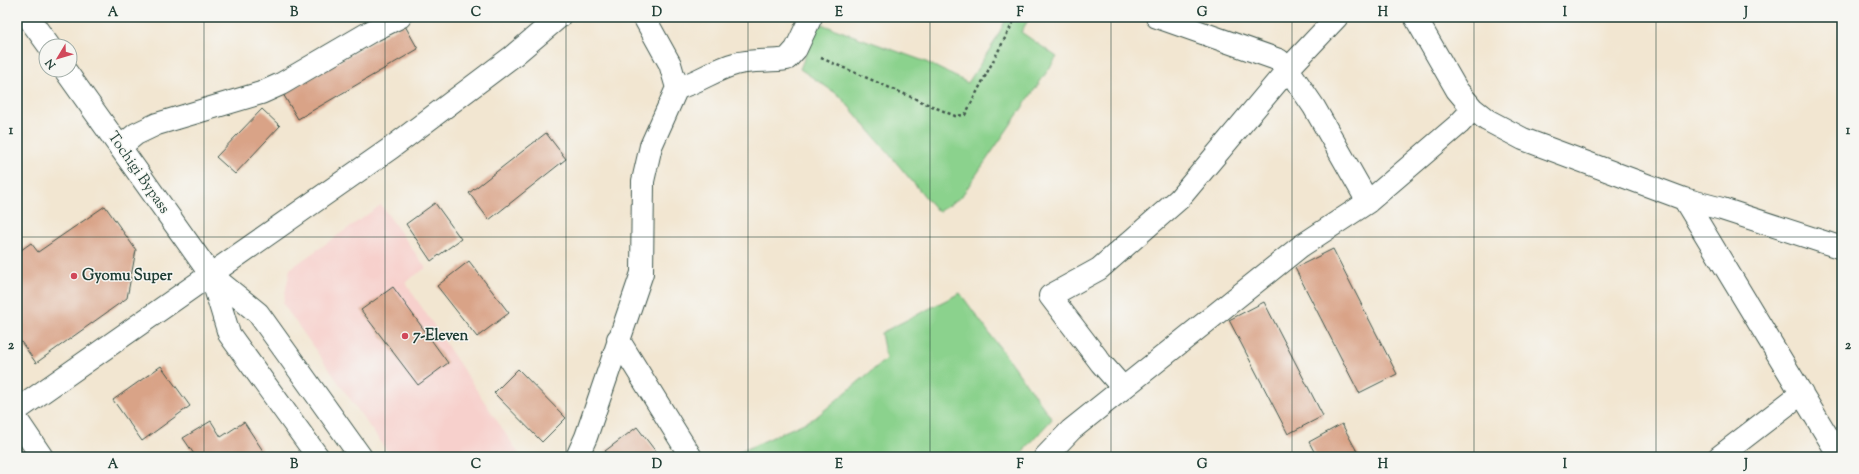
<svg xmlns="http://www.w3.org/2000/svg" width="1859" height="474" font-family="'Sorts Mill Goudy',serif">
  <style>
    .built { fill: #f7d0cc }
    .green { fill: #8bd28d; stroke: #558860 }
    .building { fill: #d9a387 }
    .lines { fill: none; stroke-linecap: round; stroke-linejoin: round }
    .minor-casing { stroke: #3f564c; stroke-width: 24 }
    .major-casing { stroke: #3f564c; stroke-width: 24 }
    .path { stroke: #3f564c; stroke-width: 2.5; stroke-dasharray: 3 3; stroke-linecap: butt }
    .minor { stroke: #fff; stroke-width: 22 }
    .major { stroke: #fff; stroke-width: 22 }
    .grid { fill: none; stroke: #1f3d34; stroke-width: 1; stroke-opacity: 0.55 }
    .poi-dot { fill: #d1495b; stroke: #f6f6f2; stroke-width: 1.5 }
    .labels { text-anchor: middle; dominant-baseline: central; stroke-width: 3; stroke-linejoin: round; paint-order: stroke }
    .street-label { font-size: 15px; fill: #1f3d34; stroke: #f6f6f2 }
    .poi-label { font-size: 15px; font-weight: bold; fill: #1f3d34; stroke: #f6f6f2; text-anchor: start }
    .neatline { fill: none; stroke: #1f3d34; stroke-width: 1.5 }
    .grid-label { font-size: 13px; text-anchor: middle; font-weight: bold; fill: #1f3d34 }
  </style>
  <rect width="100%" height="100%" fill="#f6f6f2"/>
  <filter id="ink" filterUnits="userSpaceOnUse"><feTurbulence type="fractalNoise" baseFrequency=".025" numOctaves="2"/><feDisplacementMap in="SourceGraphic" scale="8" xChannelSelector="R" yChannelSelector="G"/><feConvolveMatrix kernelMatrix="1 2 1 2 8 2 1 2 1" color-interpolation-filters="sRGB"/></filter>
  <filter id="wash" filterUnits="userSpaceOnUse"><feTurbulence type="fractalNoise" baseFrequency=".012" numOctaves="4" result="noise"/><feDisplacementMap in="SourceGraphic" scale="16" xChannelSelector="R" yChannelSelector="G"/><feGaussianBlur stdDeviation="0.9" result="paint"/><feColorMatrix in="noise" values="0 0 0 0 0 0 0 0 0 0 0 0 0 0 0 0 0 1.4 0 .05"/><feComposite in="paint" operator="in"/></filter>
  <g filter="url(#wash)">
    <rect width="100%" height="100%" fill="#f2e6d1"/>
    <path class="built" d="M381 205 426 268 405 282 521 457H391L283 304 290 269Z"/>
    <path class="green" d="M1007 17H1030L1021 32 1057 57 961 197 938 212 840 96 800 69 818 23 924 61 968 83 995 41Z
      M960 293 1052 419 1018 457H729L815 418 886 359 881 333Z"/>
    <g id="blocks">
      <path class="building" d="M404 24 418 49 298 119 283 94Z
        M262 109 280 126 235 174 216 157Z
        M546 133 566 159 489 220 469 193Z
        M435 203 461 239 431 261 406 224Z
        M105 206 136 250 127 298 36 363 17 336V253L31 243 38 252Z
        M1333 249 1397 374 1359 393 1295 268Z
        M469 261 509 313 477 337 437 286Z
        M393 287 448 363 418 385 361 310Z
        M1264 302 1323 416 1288 434 1229 320Z
        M161 366 190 406 142 441 113 400Z
        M518 369 566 418 542 442 494 393Z
        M211 421 221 437 244 422 267 457H190L194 454 183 438Z
        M1342 424 1360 457H1317L1309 442Z
        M637 427 660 457H610L605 451Z"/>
    </g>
  </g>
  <g filter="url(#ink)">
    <use href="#blocks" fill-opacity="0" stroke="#3f564c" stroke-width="1"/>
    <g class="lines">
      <defs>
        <path id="minor" d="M1157 17 1279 60 1288 69 1314 107 1368 202
          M1415 17 1457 90 1473 109 1487 120 1523 139 1684 199 1722 209 1842 248
          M677 88C698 83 715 69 735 64 751 59 770 62 787 59L796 49 811 17
          M120 147 136 134 157 124 261 93 281 84 370 32 400 17
          M1684 199 1840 457
          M618 339 691 457
          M1123 388 1101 363 1050 296 1099 269 1179 199 1288 69 1337 17
          M17 410 391 148 513 56 559 17
          M17 420 42 457
          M577 457 586 437 642 273 643 181 651 146 677 88 670 64 644 17
          M1045 457 1071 430 1301 246 1368 202 1459 124 1473 109
          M1719 457 1802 393"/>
        <path id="major" d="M28 17 49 46
          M65 70 211 275 258 313 361 457
          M211 275 229 334 318 457"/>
      </defs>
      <use href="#minor" class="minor-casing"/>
      <use href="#major" class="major-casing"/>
      <path class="path" d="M821 58 955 116 965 115 1016 17"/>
      <use href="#minor" class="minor"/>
      <use href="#major" class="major"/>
    </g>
  </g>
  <path class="grid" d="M204 17V457M385 17V457M566 17V457M748 17V457M930 17V457M1111 17V457M1292 17V457M1474 17V457M1656 17V457M17 237H1842"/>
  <g class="poi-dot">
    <circle cx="74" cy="276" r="4"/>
    <circle cx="405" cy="336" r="4"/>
  </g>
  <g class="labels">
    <g class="street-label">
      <text transform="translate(138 173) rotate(55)">Tochigi Bypass</text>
    </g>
    <g class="poi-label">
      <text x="82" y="276">Gyomu Super</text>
      <text x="413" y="336">7-Eleven</text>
    </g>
  </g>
  <rect width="1859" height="474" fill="none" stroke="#f6f6f2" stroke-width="44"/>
  <g transform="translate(58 58) rotate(232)"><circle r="19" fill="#f6f6f2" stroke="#a0aca6"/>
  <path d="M0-3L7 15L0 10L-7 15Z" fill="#d1495b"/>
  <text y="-6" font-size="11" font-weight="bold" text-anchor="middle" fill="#1f3d34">N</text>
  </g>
  <rect x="22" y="22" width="1815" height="430" class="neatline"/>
  <g class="grid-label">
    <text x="113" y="16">A</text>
    <text x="294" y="16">B</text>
    <text x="476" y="16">C</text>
    <text x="657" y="16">D</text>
    <text x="839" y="16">E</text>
    <text x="1020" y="16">F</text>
    <text x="1202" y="16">G</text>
    <text x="1383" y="16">H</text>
    <text x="1565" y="16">I</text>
    <text x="1746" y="16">J</text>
    <text x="11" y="134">1</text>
    <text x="1848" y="134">1</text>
    <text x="11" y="349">2</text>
    <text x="1848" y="349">2</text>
    <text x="113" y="468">A</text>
    <text x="294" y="468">B</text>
    <text x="476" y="468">C</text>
    <text x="657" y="468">D</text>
    <text x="839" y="468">E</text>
    <text x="1020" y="468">F</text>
    <text x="1202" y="468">G</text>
    <text x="1383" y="468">H</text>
    <text x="1565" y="468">I</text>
    <text x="1746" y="468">J</text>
  </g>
</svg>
